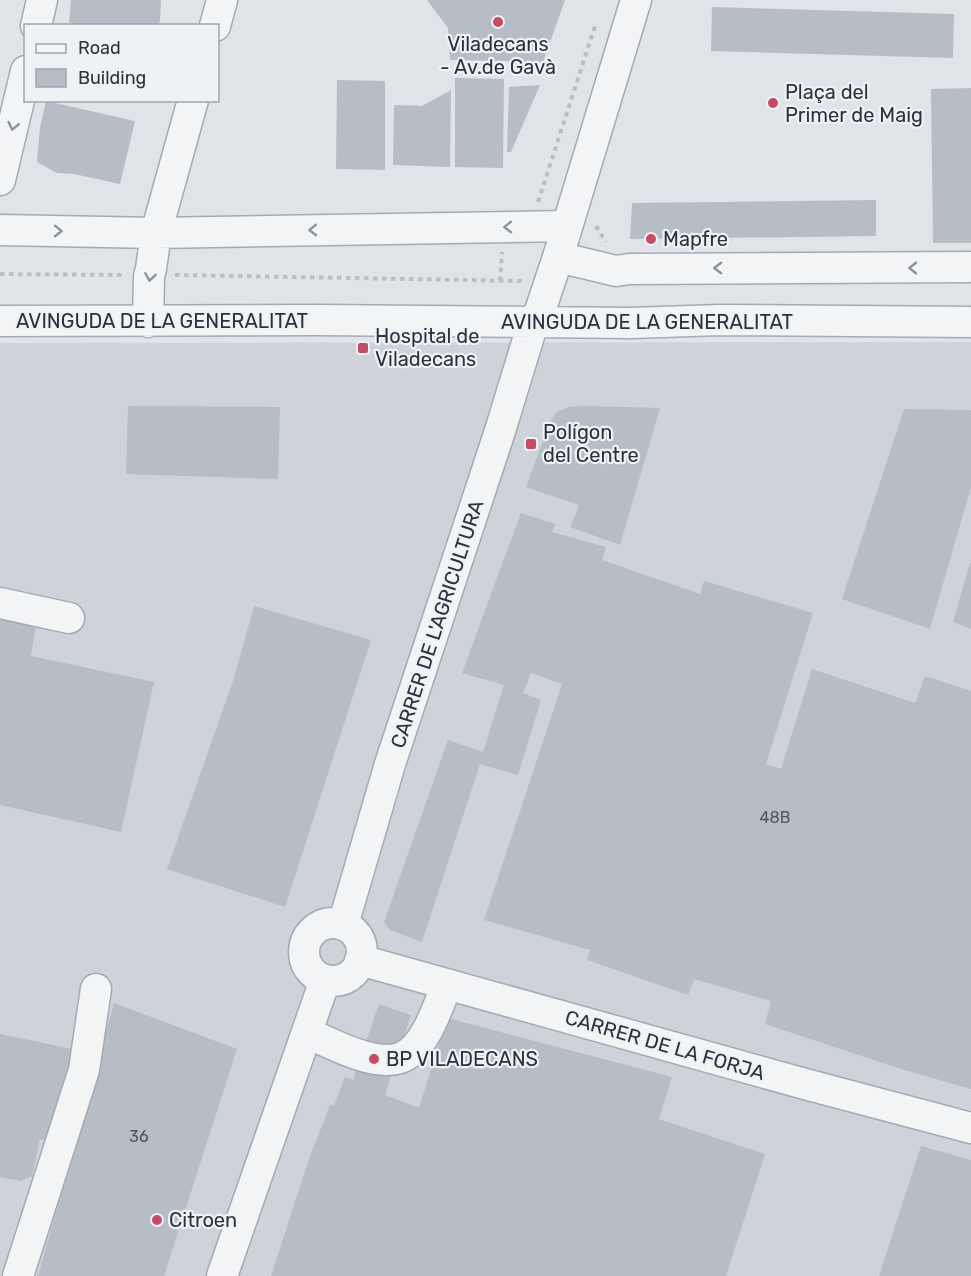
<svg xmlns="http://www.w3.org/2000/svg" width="971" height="1276" font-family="Rubik,sans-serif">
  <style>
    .built { fill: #ced2d9 }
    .building { fill: #b7bdc4 }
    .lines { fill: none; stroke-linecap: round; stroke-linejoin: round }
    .minor-casing { stroke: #a5aab2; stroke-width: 33 }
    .path { stroke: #babec2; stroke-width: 4; stroke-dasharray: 4.5 4.5; stroke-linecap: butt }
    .minor { stroke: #f2f4f6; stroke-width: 30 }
    .oneway { stroke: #8e939a }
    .poi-dot { fill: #c54c64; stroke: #eff2f5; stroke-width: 2 }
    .labels { text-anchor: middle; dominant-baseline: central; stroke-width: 4.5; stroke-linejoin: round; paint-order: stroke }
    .number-label { font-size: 16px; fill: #4c5560 }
    .poi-label { font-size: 20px; fill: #29323e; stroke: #eff2f5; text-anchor: start }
    .street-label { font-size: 20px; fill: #29323e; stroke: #eff2f5 }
  </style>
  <rect width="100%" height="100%" fill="#e0e3e8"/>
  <path class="built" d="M971 342V1276H0V343Z"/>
  <path class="building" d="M71 0H161L160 21 158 26H77L69 22Z
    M427 0H565L543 62 450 60 448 28Z
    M712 7 954 14 953 58 711 51Z
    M455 78 504 79 503 168 455 167Z
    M337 80 385 81V170L336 169Z
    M540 85 511 152H507L509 87Z
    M971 88V243H933L931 89Z
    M451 90 450 167 393 165 394 105 422 106Z
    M46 101 135 121 120 184 74 174 57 173 37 162 40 127Z
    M876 200V236L630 239 632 203Z
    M128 406 280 407 278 479 126 474Z
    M586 406 660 408 620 545 570 527 579 505 526 487 550 422 557 412 569 407Z
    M904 409 971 410V487L930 629 842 599Z
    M521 513 555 524 552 532 606 547 602 560 700 594 704 581 813 613 766 764 781 769 812 669 915 703 925 676 971 691V1089L901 1069 765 1024 771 1001 694 979 688 995 587 960 590 950 484 920 562 684 531 673 523 693 541 700 518 775 480 764 422 942 390 930 384 922 448 740 483 752 504 685 462 673Z
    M970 563H971V629L953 622Z
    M254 606 371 640 285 907 167 869 234 678Z
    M0 617 36 625 31 656 154 682 121 832 0 805Z
    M114 1003 237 1049 164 1276H38Z
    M379 1004 411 1015 385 1095 419 1108 447 1018 672 1077 659 1119 765 1154 726 1276H271L309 1159 330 1105 334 1106 345 1077 353 1080Z
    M0 1034 72 1049 50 1142 40 1139 32 1176 20 1181 0 1177Z
    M921 1146 971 1160V1276H879Z"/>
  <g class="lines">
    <defs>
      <path id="minor" d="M36 26 42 0
        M215 26 222 0
        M0 180 26 71
        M0 230 156 233 566 226
        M558 257 616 271 629 269 971 267
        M0 321 317 320 631 323 720 320 971 322
        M148 322 149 276 151 269 156 233 193 100
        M0 603 69 618
        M304 952a29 29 0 1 1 58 0a29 29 0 1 1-58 0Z
        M343 925 390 764 500 431 533 323 540 311 558 257 636 0
        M360 960 805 1084 971 1128
        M307 1033C331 1043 373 1067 400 1058 425 1050 438 1006 447 984
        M18 1276 84 1070 96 989
        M222 1276 325 980"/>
    </defs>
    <use href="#minor" class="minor-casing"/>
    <path class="path" d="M538 202 596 23
      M596 226 606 242
      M0 274 125 275
      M175 275 524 281
      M500 281 502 252"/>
    <use href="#minor" class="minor"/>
  </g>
  <defs><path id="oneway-chevron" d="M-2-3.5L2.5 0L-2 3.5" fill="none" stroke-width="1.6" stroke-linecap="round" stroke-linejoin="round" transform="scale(1.5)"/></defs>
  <g class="oneway">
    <use href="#oneway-chevron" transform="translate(13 126) rotate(103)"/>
    <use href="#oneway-chevron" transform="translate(508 227) rotate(179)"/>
    <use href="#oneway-chevron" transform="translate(313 230) rotate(179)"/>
    <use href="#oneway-chevron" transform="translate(58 231) rotate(1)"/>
    <use href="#oneway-chevron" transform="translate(718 268) rotate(180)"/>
    <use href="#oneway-chevron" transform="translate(913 268) rotate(180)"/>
    <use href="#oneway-chevron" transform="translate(150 277) rotate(99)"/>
  </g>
  <g class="poi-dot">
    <circle cx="498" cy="22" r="6"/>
    <circle cx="773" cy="103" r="6"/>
    <circle cx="651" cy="239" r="6"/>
    <rect x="357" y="342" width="12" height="12" rx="3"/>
    <rect x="525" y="438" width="12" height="12" rx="3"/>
    <circle cx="374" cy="1059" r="6"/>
    <circle cx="157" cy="1220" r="6"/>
  </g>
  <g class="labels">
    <g class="number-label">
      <text x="775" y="817">48B</text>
      <text x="139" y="1136">36</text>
    </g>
    <g class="poi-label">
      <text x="498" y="44" text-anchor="middle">Viladecans<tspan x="498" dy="23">- Av.de Gavà</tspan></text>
      <text x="785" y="92">Plaça del<tspan x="785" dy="23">Primer de Maig</tspan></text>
      <text x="663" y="239">Mapfre</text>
      <text x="375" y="336">Hospital de<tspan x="375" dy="23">Viladecans</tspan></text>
      <text x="543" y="432">Polígon<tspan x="543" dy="23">del Centre</tspan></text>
      <text x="386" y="1059">BP VILADECANS</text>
      <text x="169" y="1220">Citroen</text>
    </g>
    <g class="street-label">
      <text x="162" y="321">AVINGUDA DE LA GENERALITAT</text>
      <text x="647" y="322">AVINGUDA DE LA GENERALITAT</text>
      <text transform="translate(437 624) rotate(-72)">CARRER DE L'AGRICULTURA</text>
      <text transform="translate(665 1045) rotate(16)">CARRER DE LA FORJA</text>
    </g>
  </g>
  <rect x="24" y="24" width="195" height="78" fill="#eff2f5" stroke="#a0a5ac" stroke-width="1.5"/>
  <rect x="36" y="44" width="30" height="9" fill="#f2f4f6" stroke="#a0a5ac" stroke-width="1.5"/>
  <text x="78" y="54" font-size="18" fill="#29323e">Road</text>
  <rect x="36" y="69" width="30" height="18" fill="#b7bdc4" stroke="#a0a5ac" stroke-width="1.5"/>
  <text x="78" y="84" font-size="18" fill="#29323e">Building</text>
</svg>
